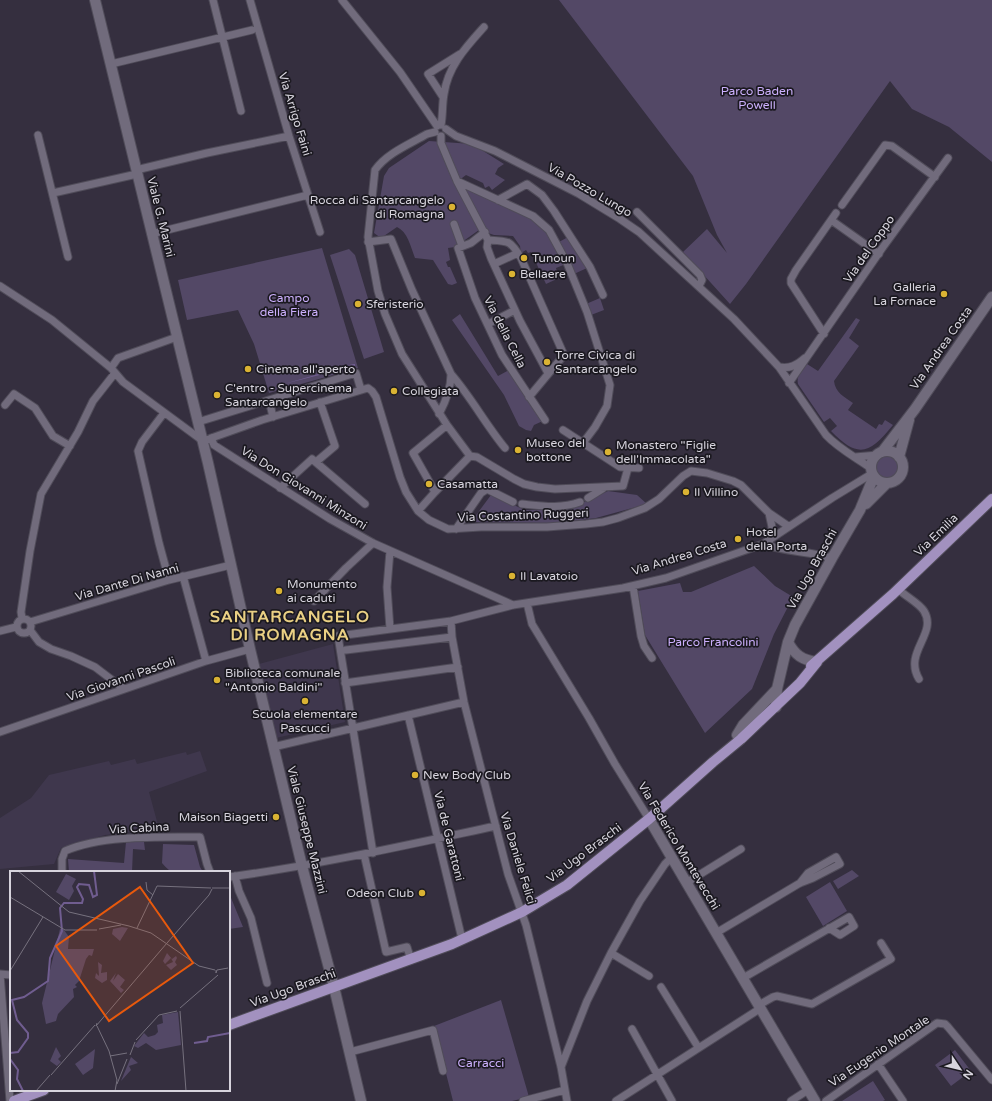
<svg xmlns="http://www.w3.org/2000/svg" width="992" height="1101" font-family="'Varela Round',sans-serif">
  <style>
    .built { fill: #3f374d }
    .green { fill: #534866 }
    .water { fill: #705d90 }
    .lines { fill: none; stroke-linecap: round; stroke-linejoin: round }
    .street-casing { stroke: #504c59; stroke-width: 9 }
    .secondary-casing { stroke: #504c59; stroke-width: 12 }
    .primary-casing { stroke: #504c59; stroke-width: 12 }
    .street { stroke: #716b7c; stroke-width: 7 }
    .secondary { stroke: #716b7c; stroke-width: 10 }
    .primary { stroke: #a291bf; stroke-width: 10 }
    .poi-dot { fill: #dab333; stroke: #1b1920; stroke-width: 1.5 }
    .labels { text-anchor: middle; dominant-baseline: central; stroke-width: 3.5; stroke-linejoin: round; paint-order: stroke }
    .park-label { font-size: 12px; fill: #ccb0fd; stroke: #1b1920 }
    .street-label { font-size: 12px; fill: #d7d4dd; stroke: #1b1920 }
    .poi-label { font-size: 12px; fill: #d7d4dd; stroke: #1b1920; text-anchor: start }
    .district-label { font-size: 16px; font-weight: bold; letter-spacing: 1px; fill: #ead084; stroke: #1b1920 }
    .inset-river { fill: none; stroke: #705d90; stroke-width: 2 }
    .inset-road { fill: none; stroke: #76717e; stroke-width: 1 }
    .view { fill: #e8590c; fill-opacity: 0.15; stroke: #e8590c; stroke-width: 2 }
    .inset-edge { fill: none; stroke: #d7d4dd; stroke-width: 2 }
  </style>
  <rect width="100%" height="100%" fill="#352f3f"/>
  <path class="built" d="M333 644 345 722 276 738 259 664Z
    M200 751 207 771 149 792 158 825 146 830 105 835 61 848 54 864 0 869V818L31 798 49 775 109 761 111 765 135 759 137 764 186 752 187 755Z"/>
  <path class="green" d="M559 0H992V162L949 127 912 109 890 81 746 284 730 304 683 252 707 229 727 253 717 235 693 176Z
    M429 141 472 144 504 164 498 168 495 174 505 180 492 190 489 186 485 188 483 183 466 175 458 181 533 216 549 230 566 264 556 268 559 278 546 284 531 252 528 253 526 250 521 253 520 246 513 236 494 235 479 230 455 247 448 248 450 260 446 262 448 267H450L457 283 452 285 448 284 433 260 415 258C411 248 408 232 397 227L381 238 374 233 384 176 389 168Z
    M568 237 587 268 574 274 559 242Z
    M322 248 358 368 269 393 254 344 238 310 187 320 178 280Z
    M349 249 355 255 384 352 364 359 330 255Z
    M600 298 604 310 591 315 586 304Z
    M460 314 498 376 511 369 545 420 534 425 531 431 526 430 519 426 504 395 452 320Z
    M856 318 860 320 849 338 859 346 834 381C835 392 844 397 853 403L848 410 876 429 879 424 882 425 885 420 893 425C870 453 859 460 831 431L837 426 830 418 824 422 798 384C796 376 802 370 807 364L818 371Z
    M876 467a11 11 0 1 1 22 0a11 11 0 1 1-22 0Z
    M608 491 637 495 647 504 596 518 556 523 471 522 491 495 525 510H567Z
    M754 566 775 586 793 597 774 634 752 689 705 733 645 635 638 591 680 583 683 592H691Z
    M126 842H144L145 850 133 849 132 872H69L68 859 124 863Z
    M163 844 194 845 200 867 203 872C194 872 177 873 169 870 166 868 164 865 162 863Z
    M852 870 859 876 838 889 833 881Z
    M830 882 847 911 823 926 806 897Z
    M229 893 243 927 229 929Z
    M501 1000 529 1097 512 1101H453L434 1026Z
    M955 1050 971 1071 951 1086 935 1065Z
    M873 1081 885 1100 883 1101H842Z"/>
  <path class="water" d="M353 364H355V366L284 384 282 388 278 386V383L281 382 284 384Z"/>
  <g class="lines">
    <defs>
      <path id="street" d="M213 0 241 111
        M250 0 289 136 320 232
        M342 0 400 72 437 126
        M111 64 252 30
        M443 97 428 74 460 54
        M441 125C443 115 442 104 444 94 448 66 466 47 484 27
        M446 129 456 136 495 151 579 194 620 219 639 232 734 319 779 367 826 435C839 449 857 458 872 469
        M435 132 427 134C410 144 387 153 375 170L368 237 378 291 385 314 402 354 447 425 470 456
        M38 135 68 257
        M441 136V143L457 181 488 240 487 247 491 258 520 321 548 373
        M136 170 207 153 289 136
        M457 181 533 216 549 230 567 263 587 312 610 385 607 406 595 427 583 443
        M53 193 137 174
        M498 200 527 184 542 195 554 211 590 267 603 295
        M842 205 885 145 892 146 935 177
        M637 212 700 275 702 280 699 286
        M831 220 879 254
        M454 224 462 246
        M485 232 471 243 458 248 475 298 502 355 545 420
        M151 234 308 195
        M488 240C509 241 510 240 521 258L564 355 529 397
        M368 242 391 239 412 290 451 374C451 389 446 401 439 414
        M494 264 518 253
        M0 286 52 320 111 368 123 382 203 441 262 420 368 388 372 391 376 397 400 477 406 492 418 511 429 520 448 529 481 527H547L586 524 603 522 618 518 645 508 659 499 683 476 691 471 707 473 733 481 741 485 769 513 788 526
        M488 324 515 310
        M824 334 791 283V279L796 270 836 213
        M779 367C790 369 797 365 805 358
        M111 368 118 358 177 337
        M451 374C471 397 486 425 505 448
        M789 383 883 247 948 158
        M269 400 273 417
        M5 405 14 394 35 408 53 436 70 446
        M164 413 142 442 138 451 159 543 169 580
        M198 422 356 373 361 390
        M563 430 620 467 639 468
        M211 438 214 445 330 519 373 543 513 605
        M470 456 477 457 514 479 524 484 537 487 555 489 623 486 628 468
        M855 457 878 455
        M316 462 335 446 320 402
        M280 488 312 459 365 504
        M435 492 413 453 447 425
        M588 498 604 488
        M522 504C542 506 561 509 580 502
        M418 511 435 492 470 456
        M769 513 772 527 770 540
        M456 529 481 493 487 489 513 502
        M763 544C785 552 809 551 832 558
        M390 551 387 587 390 629
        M183 576 206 661
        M633 586 641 636 644 646 652 658
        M898 589C905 596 919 603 924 611 938 634 903 652 919 679
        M314 601 346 568 373 543
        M527 603 532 624 589 718 615 764 649 819
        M22 618 21 612 30 551 41 494 78 432 93 401 115 373
        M17 626a7 7 0 1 1 14 0a7 7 0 1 1-14 0Z
        M451 621 452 637 464 702 508 874 526 925 561 1067 567 1101
        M30 622 169 580 231 565
        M30 630 39 642 51 649 71 656 95 667 124 689
        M0 631 16 627
        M346 650 452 637
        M345 683 458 667
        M408 715 462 939
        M0 732 206 661 250 649
        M273 747 464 702
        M373 853 338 636 451 621 513 605 623 588 666 578 763 544 832 498 873 473
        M364 854 386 952 407 947 411 960
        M62 872V859L65 851C101 835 159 837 200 837L207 864 210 872
        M235 876 239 891 251 918 267 983
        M229 877C319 865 407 845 496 826
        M686 883 741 849
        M716 933 800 883 813 878 840 864 836 857 808 873 800 883
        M611 953 649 976
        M743 978 849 917 854 926 840 935 829 928
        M661 987 698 1047
        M759 1005 773 997 777 996 812 1004 891 959 881 943
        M632 1029 672 1101
        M350 1052 433 1030 443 1071
        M878 1064 903 1101
        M561 1067 587 1001 611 953 640 901 665 864 672 857
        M10 1101 0 974 11 975
        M523 1101 565 1090
        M616 1101 761 1008
        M791 1101 808 1090
        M826 1101 937 1023 945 1024 948 1027 992 1080"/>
      <path id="secondary" d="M95 0 208 463 250 649 302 866 334 987 361 1101
        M871 467a16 16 0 1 1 32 0a16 16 0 1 1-32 0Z
        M882 452 915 409 992 297
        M899 457 909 420
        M866 504 887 483
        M788 642C795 655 802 660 817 662
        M776 707 777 689 788 642 795 625 832 558 860 510 874 476
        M737 735 743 725 777 689
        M649 819 815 1101"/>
      <path id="primary" d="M811 666 893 594 992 499
        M229 1025 452 944 522 912 567 885 649 819 713 762 741 739 800 683 817 662
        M14 1101 44 1090"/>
    </defs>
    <use href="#street" class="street-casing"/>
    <use href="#secondary" class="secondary-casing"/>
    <use href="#primary" class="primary-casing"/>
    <use href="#street" class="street"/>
    <use href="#secondary" class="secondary"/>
    <use href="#primary" class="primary"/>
  </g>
  <g class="poi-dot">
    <circle cx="452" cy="207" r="4"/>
    <circle cx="524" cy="258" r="4"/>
    <circle cx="512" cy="274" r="4"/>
    <circle cx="944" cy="294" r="4"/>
    <circle cx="358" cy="304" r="4"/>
    <circle cx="547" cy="362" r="4"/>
    <circle cx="248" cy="369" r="4"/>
    <circle cx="394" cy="391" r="4"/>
    <circle cx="217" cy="395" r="4"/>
    <circle cx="518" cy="450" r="4"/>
    <circle cx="608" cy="452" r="4"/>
    <circle cx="429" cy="484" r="4"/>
    <circle cx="686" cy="492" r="4"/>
    <circle cx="738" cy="539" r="4"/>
    <circle cx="512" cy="576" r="4"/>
    <circle cx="279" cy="591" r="4"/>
    <circle cx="217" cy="680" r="4"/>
    <circle cx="305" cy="701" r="4"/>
    <circle cx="415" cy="775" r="4"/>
    <circle cx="276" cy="817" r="4"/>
    <circle cx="422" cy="893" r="4"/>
  </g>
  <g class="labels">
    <g class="park-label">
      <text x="757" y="91">Parco Baden<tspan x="757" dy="14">Powell</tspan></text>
      <text x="289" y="298">Campo<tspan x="289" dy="14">della Fiera</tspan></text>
      <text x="713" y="642">Parco Francolini</text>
      <text x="481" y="1063">Carracci</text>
    </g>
    <g class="street-label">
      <text transform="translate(295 114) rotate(73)">Via Arrigo Faini</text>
      <text transform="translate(590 190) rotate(30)">Via Pozzo Lungo</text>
      <text transform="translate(161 217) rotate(76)">Viale G. Marini</text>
      <text transform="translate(869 249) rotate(-55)">Via del Coppo</text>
      <text transform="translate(505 332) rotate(63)">Via della Cella</text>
      <text transform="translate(941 348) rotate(-55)">Via Andrea Costa</text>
      <text transform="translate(304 488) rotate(32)">Via Don Giovanni Minzoni</text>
      <text transform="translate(523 515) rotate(-2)">Via Costantino Ruggeri</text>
      <text transform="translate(936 535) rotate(-44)">Via Emilia</text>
      <text transform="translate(679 557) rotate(-17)">Via Andrea Costa</text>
      <text transform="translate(812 569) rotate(-61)">Via Ugo Braschi</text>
      <text transform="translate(127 582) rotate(-16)">Via Dante Di Nanni</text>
      <text transform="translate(121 679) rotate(-19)">Via Giovanni Pascoli</text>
      <text transform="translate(139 828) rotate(-3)">Via Cabina</text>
      <text transform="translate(307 830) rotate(76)">Viale Giuseppe Mazzini</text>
      <text transform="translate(449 836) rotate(76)">Via de Garattoni</text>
      <text transform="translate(679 846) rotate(59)">Via Federico Montevecchi</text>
      <text transform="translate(584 853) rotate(-37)">Via Ugo Braschi</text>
      <text transform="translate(518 858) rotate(73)">Via Daniele Felici</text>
      <text transform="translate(293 988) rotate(-20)">Via Ugo Braschi</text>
      <text transform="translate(879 1051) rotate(-34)">Via Eugenio Montale</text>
    </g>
    <g class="poi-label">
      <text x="444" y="200" text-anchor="end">Rocca di Santarcangelo<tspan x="444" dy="14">di Romagna</tspan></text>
      <text x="532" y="258">Tunoun</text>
      <text x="520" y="274">Bellaere</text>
      <text x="936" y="287" text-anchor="end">Galleria<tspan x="936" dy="14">La Fornace</tspan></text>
      <text x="366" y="304">Sferisterio</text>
      <text x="555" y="355">Torre Civica di<tspan x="555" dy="14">Santarcangelo</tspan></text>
      <text x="256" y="369">Cinema all'aperto</text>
      <text x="225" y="388">C'entro - Supercinema<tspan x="225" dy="14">Santarcangelo</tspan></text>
      <text x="402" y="391">Collegiata</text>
      <text x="526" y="443">Museo del<tspan x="526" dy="14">bottone</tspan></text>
      <text x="616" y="445">Monastero "Figlie<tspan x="616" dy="14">dell'Immacolata"</tspan></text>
      <text x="437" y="484">Casamatta</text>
      <text x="694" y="492">Il Villino</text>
      <text x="746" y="532">Hotel<tspan x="746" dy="14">della Porta</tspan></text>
      <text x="520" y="576">Il Lavatoio</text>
      <text x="287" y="584">Monumento<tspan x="287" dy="14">ai caduti</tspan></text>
      <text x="225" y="673">Biblioteca comunale<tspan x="225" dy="14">"Antonio Baldini"</tspan></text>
      <text x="305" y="714" text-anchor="middle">Scuola elementare<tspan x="305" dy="14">Pascucci</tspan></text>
      <text x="423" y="775">New Body Club</text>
      <text x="268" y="817" text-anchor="end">Maison Biagetti</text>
      <text x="414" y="893" text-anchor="end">Odeon Club</text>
    </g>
    <g class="district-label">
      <text x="290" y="617">SANTARCANGELO<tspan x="290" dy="18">DI ROMAGNA</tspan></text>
    </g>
  </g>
  <g transform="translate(10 871)">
    <rect width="220" height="220" fill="#352f3f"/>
    <path d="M56 3 66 8 62 15 64 20 59 29 46 21ZM112 56 118 57 110 70 102 63 103 58ZM50 58 54 59 59 66 58 78H84L82 85 79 84 76 88 69 110 65 114 67 116 63 118 64 126 48 143 46 150 36 153 32 132ZM157 82 162 88 166 85 167 87 165 91 167 94 161 99 156 94 163 91 161 87 155 93 153 90ZM88 91 92 94 91 102 97 101V109L92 112 85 107 86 102 89 105ZM106 102 103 110 108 103 115 109 110 116 114 119 111 122 100 110ZM168 141 171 174 146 179 136 172 128 177 124 175 134 162 138 166 145 164 148 161 147 154 153 152 152 144ZM46 176 51 185 48 188 51 191 47 195 40 190ZM85 178 83 197 73 204 65 193ZM121 186 128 192 119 195 121 199 111 210Z" fill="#534866"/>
    <path class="inset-river" d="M184 172 197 170 198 166 220 162M0 182 8 181 18 167V162L7 149 2 129 14 126 38 110 40 87 52 60 50 37 54 32H72L73 28 67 16 69 13 79 14 83 26 87 24 84 0M0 188 8 199 7 208 13 220"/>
    <path class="inset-road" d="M8 0 59 41 119 55M136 11 137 19 143 24M202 17H220M0 26 55 59H87M119 55 141 62 189 95 205 99M127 57 147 15 201 17M89 58 111 54M157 72 199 24 202 18M206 99V102L207 99 218 97M0 100 33 46M170 137 208 104M170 140 176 220M87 152 86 155 157 72M87 155 99 180 107 209 105 220M126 169 149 144 167 140M120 184 125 171M100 185 117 182M41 204 85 154M107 213 117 188M26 220 40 204"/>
    <path class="view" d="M130 16 183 92 99 150 46 75Z"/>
    <rect width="220" height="220" class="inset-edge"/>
  </g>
  <g transform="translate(960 1069) rotate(125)" stroke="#1b1920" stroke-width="3" paint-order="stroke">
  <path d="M0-3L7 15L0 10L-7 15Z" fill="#d7d4dd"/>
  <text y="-6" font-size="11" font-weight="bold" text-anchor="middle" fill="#d7d4dd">N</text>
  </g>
</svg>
